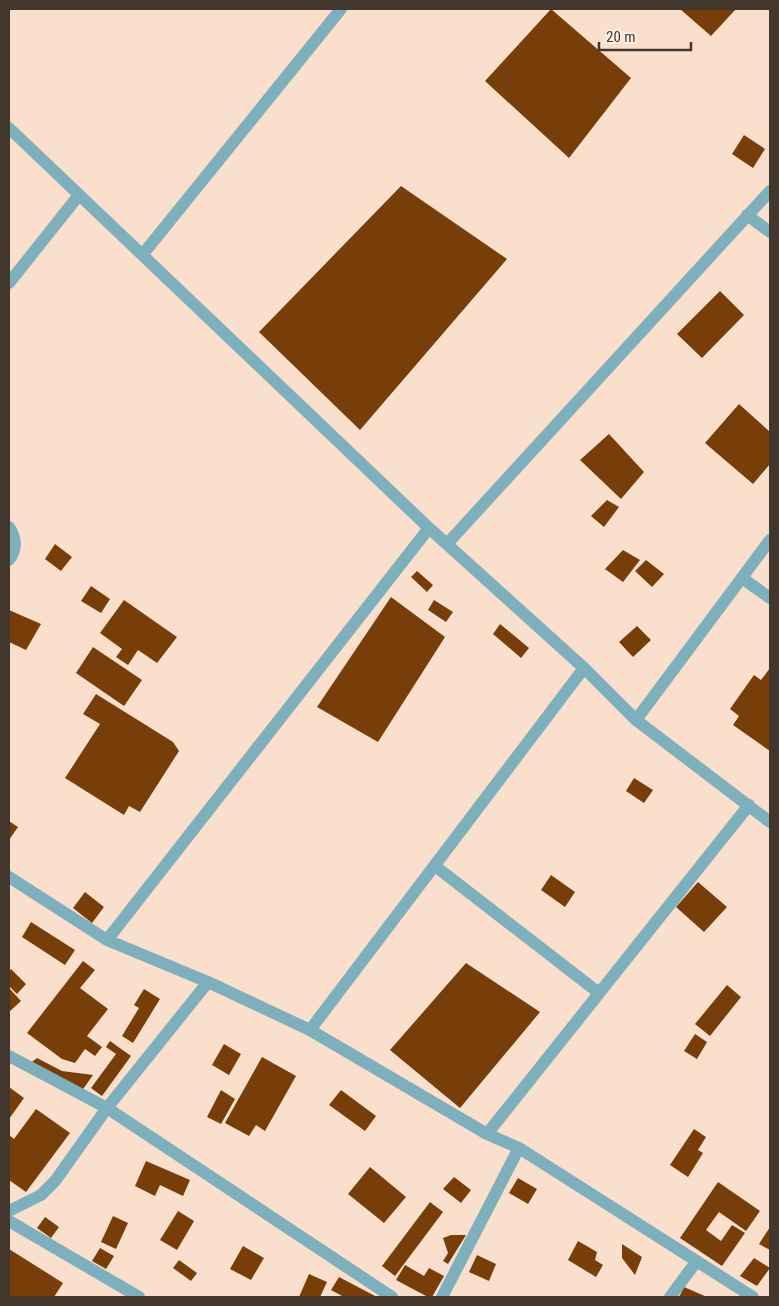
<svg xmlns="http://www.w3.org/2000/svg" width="779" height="1306" font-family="'Roboto Condensed',sans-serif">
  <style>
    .building { fill: #773e09 }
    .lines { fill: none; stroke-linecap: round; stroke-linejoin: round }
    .minor { stroke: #7eafbd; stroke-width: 12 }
  </style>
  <rect width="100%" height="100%" fill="#fadfcc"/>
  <path class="building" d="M551 9 631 78 569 158 485 81Z
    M680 9H736L711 36Z
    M744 135 765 149 753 168 732 154Z
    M401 186 507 259 360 430 259 332Z
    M720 291 744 315 702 358 677 334Z
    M739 404 770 432V464L753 484 705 443Z
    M609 434 644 472 621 499 580 460Z
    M607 500 619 507 604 527 591 516Z
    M55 544 72 557 61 571 45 559Z
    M623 550 640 560 623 582 605 569Z
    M646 560 664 574 652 587 635 571Z
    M417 571 433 585 427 592 411 577Z
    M91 586 110 599 101 613 81 601Z
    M391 597 445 637 378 742 317 707Z
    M124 600 177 637 157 663 138 650 128 665 116 657 122 649 100 633Z
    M434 600 453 612 446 622 428 610Z
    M9 610 41 624 26 650 9 642Z
    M500 624 529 648 521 658 493 634Z
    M637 626 651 640 633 657 619 642Z
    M93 647 142 680 124 706 76 673Z
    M770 668V751L733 725 739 716 730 709 754 675 761 680Z
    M96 694 173 742 179 751 140 812 129 806 124 815 65 778 100 724 83 714Z
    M634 778 653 790 644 803 626 791Z
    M9 821 18 827 9 840Z
    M551 875 575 892 565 907 541 890Z
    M698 882 727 907 704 932 676 907Z
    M85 892 104 907 92 923 73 908Z
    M31 922 75 950 65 965 22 937Z
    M83 961 95 970 80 988 108 1009 87 1036 102 1047 95 1056 85 1049 75 1063 62 1059 27 1033Z
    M466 963 540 1012 460 1108 390 1050Z
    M11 969 26 984 17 994 9 986V972Z
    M727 985 741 997 710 1036 695 1024Z
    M9 988 21 1001 9 1012Z
    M144 989 160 999 133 1043 122 1036 139 1008 134 1005Z
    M695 1034 707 1042 697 1059 684 1051Z
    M110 1041 131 1056 102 1096 91 1088 116 1054 106 1047Z
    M224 1044 241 1054 229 1075 212 1065Z
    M262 1057 296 1076 265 1131 256 1125 249 1136 225 1123Z
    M37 1058 62 1071 93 1075 81 1092 28 1065Z
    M9 1087 24 1098 9 1119Z
    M221 1090 235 1099 221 1124 207 1117Z
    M341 1090 376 1116 365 1131 329 1105Z
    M36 1109 70 1133 26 1192 9 1180V1135L14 1139Z
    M694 1129 706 1137 698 1150 703 1153 688 1177 670 1165Z
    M146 1161 190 1180 183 1196 160 1185 155 1196 135 1186Z
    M370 1167 406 1197 384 1223 348 1194Z
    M454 1177 471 1190 461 1203 443 1189Z
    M518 1178 537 1189 528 1204 509 1193Z
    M718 1182 760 1211 746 1231 719 1212 706 1230 721 1241 732 1225 745 1233 722 1266 680 1238Z
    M430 1202 443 1212 395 1276 382 1266Z
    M178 1211 194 1221 177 1250 160 1240Z
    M113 1216 128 1223 116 1249 101 1242Z
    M45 1217 59 1227 51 1238 37 1228Z
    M770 1227V1250L759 1244Z
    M451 1235H466L448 1264 443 1261 448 1253 443 1238Z
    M578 1241 597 1252 595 1260 603 1265 596 1277 568 1260Z
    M622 1244 642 1257 635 1275 622 1258Z
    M243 1246 264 1258 251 1280 230 1269Z
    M100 1248 114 1256 106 1269 92 1261Z
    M9 1249 63 1283 54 1297H9Z
    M477 1255 496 1264 489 1281 469 1272Z
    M754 1258 770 1268 757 1286 740 1276Z
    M179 1260 197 1273 191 1281 173 1268Z
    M405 1265 424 1276 429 1268 444 1276 432 1297H428L396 1280Z
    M309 1274 327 1282 320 1297H299Z
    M339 1277 377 1297H344L331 1290Z
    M684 1287 707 1297H679Z"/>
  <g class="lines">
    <path class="minor" d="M9 128 429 528 584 668 636 720 770 822
      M747 215 770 232
      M143 254 341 9
      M9 283 79 195
      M9 527C17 539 17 549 9 560
      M447 544 770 191
      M742 578 770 598
      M636 720 770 540
      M435 866 599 993
      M9 877 107 940 208 982 310 1030 487 1134 519 1148 753 1297
      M107 940 429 528
      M310 1030 584 668
      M9 1056 107 1108 392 1297
      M487 1134 749 805
      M9 1211 41 1195 55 1181 107 1108 208 982
      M9 1221 139 1297
      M442 1297 519 1148
      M670 1297 696 1262"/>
  </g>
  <rect width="779" height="1306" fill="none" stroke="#43362d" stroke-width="20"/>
  <path d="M599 42v8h92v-8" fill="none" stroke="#43362d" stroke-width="2.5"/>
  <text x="606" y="42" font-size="15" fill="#43362d" stroke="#fdefe6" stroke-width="4" paint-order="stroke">20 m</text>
</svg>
